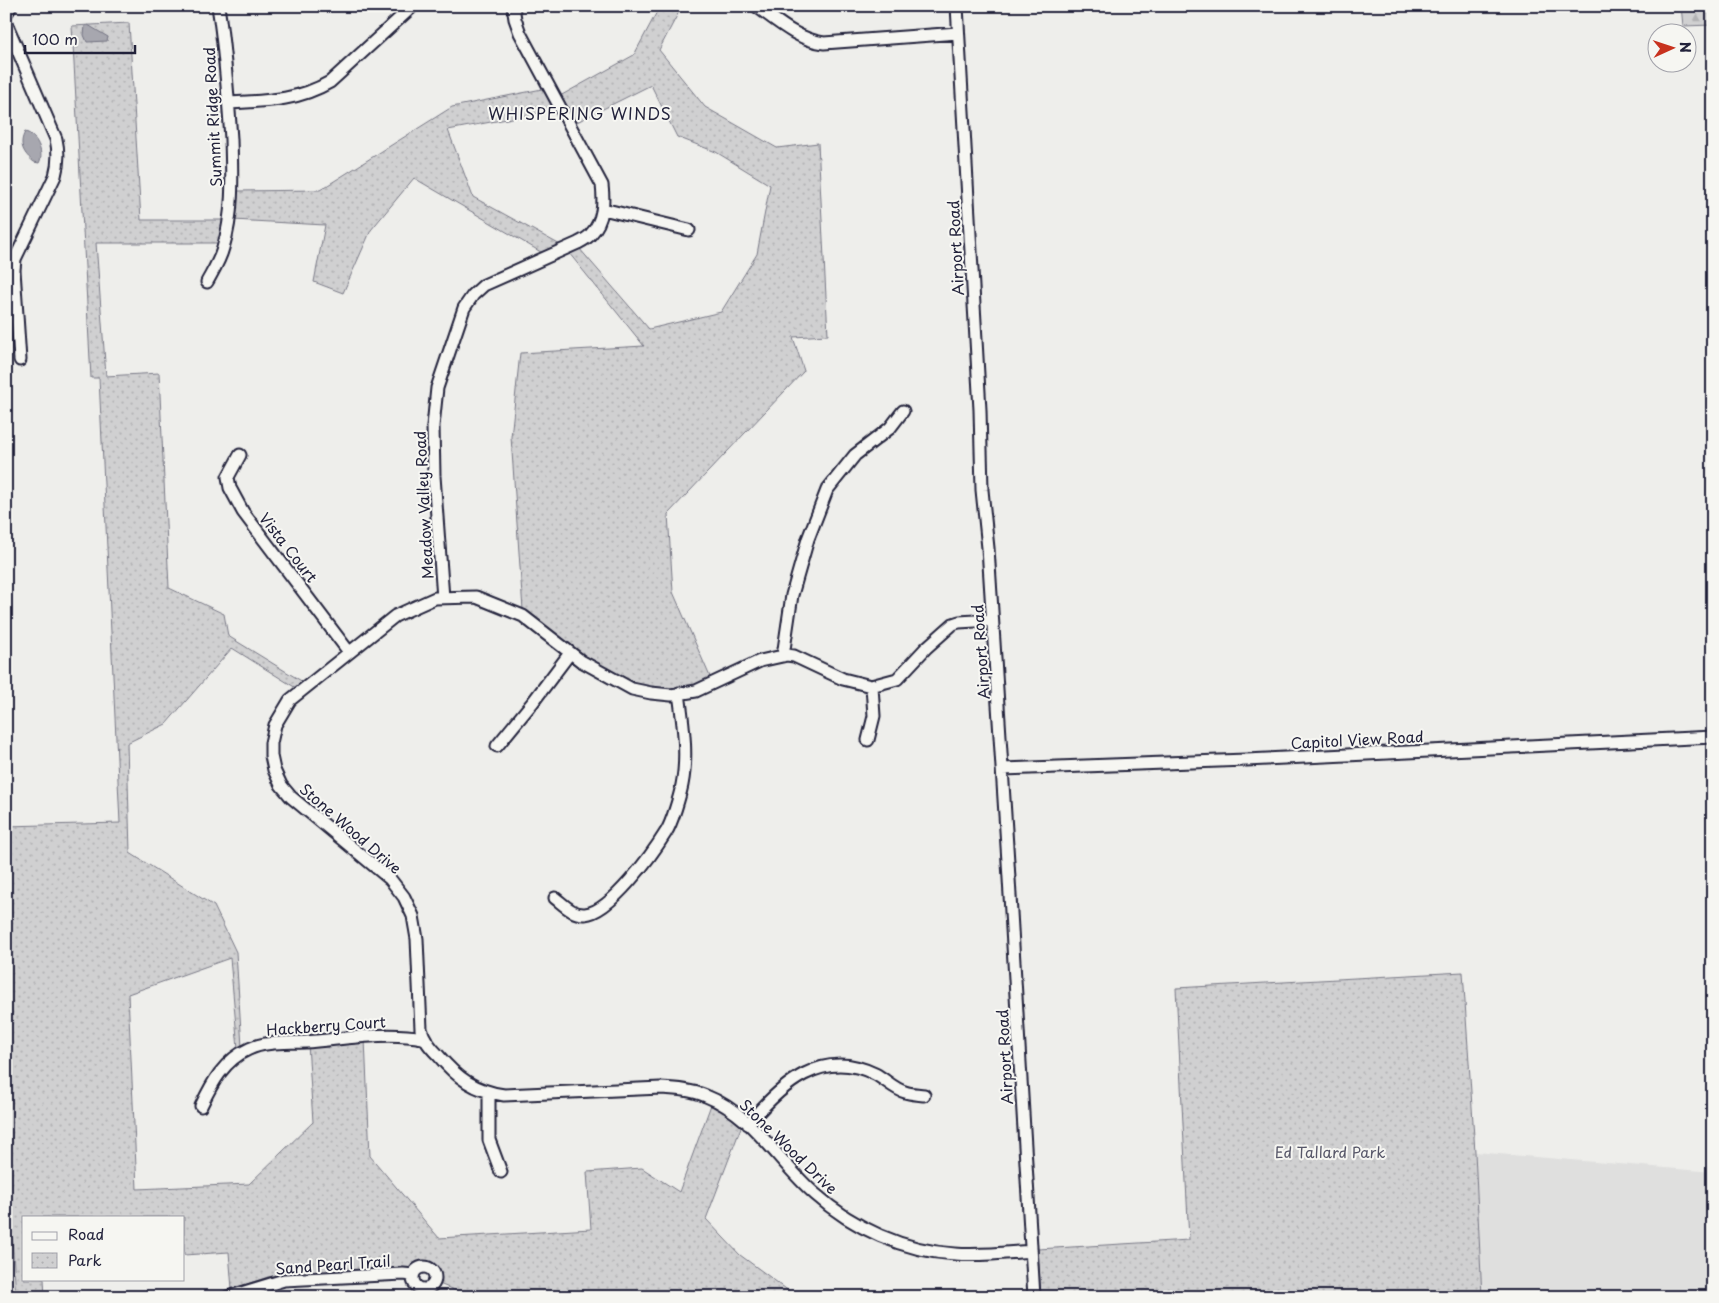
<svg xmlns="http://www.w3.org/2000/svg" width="1719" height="1303" font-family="'Playpen Sans',sans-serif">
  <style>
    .built { fill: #dfdfde }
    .forest { fill: url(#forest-firs); stroke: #797986 }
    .park { fill: url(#park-dots); stroke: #797986 }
    .water { fill: #a7a7af; stroke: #727281 }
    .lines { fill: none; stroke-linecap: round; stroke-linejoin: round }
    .minor-casing { stroke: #22223b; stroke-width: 15 }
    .minor { stroke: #f6f6f2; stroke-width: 11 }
    .labels { text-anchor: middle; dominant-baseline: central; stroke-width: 4; stroke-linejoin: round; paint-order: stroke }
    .street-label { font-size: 15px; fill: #22223b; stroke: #f6f6f2 }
    .park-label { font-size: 15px; fill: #565668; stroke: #f6f6f2 }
    .neighbourhood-label { font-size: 16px; letter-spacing: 1px; fill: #22223b; stroke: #f6f6f2 }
  </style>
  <defs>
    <pattern id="forest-firs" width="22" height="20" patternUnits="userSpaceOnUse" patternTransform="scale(1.25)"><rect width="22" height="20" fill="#d0d0d1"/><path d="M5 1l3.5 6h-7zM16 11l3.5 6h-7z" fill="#b2b2b4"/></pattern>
    <pattern id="park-dots" width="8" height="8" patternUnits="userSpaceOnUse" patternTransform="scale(1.25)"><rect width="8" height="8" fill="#d0d0d1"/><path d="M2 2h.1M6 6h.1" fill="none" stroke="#b2b2b4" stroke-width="1.8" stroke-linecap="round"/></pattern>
  </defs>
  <rect width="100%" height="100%" fill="#eeeeeb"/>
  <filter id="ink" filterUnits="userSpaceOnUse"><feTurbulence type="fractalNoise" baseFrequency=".02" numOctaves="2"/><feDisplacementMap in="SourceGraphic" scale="10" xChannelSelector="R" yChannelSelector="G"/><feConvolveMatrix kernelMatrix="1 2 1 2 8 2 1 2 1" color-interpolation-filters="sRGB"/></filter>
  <g filter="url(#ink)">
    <path class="built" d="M1475 1152 1713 1172V1297H1482Z"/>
    <path class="forest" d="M1681 6H1713V25L1683 26Z"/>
    <path class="park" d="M660 6H682L659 50 705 107 777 148 818 143 828 335 793 337 804 371 668 514 673 592 711 679C688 689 663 693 639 686 628 683 618 676 608 670 578 653 551 631 523 610L511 437 520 353 644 346 569 253 579 248 649 329 721 312 757 254 770 185 716 152 677 137 651 85 575 123 566 108 448 130 473 197 564 247 546 255 414 178 371 230 343 293 314 282 325 225 233 220 237 191 320 190 452 107 547 88 560 96 634 55Z
      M129 23 141 220H226L221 243H96L106 376 159 373 169 588 224 614 228 636 303 682 296 688 232 648 166 724 127 743 130 853 214 906 236 952 242 1047 238 1049 230 958 128 994 137 1189 249 1184 313 1122 308 1044 365 1039 370 1156 439 1238 591 1229 587 1172 642 1168 679 1192 712 1102 743 1122 706 1219 740 1255 797 1297H462L461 1293 437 1283C440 1264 426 1257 412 1270L284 1274 268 1277 232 1289 229 1252 184 1255V1217H24V1279H44L45 1297H16L12 1238H6V826L120 823 99 378H91L72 26Z
      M1463 972 1475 1152 1482 1297H1041L1038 1249 1189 1240 1176 988Z"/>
    <path class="water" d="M88 25 108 37 107 41 87 42 84 35 85 26Z
      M25 132C36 134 45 153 39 163L34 162C24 154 18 145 25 132Z"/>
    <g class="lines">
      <defs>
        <path id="minor" d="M756 6C777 21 798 40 824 43L958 33
          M957 6 980 410 982 490 988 548 1008 862 1034 1297
          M6 14 11 6
          M6 23 56 139C59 152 59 162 55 176L15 259 14 270 20 360
          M229 103C266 101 297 101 330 82L413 6
          M603 209 689 230
          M207 282C213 271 220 260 223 248 234 212 232 175 231 139 228 94 225 50 218 6
          M240 455 228 477 230 488 243 512 349 652
          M443 598 434 476 433 426 437 388 464 308 473 295 484 285 578 243C582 241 588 238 591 234 604 220 604 202 602 185L520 33 515 19 513 6
          M992 620 959 622 953 624 926 648 897 679 871 686 843 679 794 656 787 655 760 661 696 691 671 695 651 693 632 689 581 661 523 616 476 597 435 598 395 616 290 700 275 725 271 743V756L274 770 281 785 291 797 390 879 404 897 413 916 417 939 421 1029C424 1040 430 1047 438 1055 457 1078 475 1091 504 1095L661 1088C677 1089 692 1090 706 1096 753 1114 779 1163 815 1194 853 1228 904 1251 955 1254 980 1256 1006 1253 1031 1251
          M783 656 792 595 808 539 827 490 855 455 890 428 903 411
          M868 740 874 716 872 686
          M497 746 533 702 570 653
          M1002 769 1246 760 1713 737
          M555 898C564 905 573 915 585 914 611 912 653 853 666 832 672 823 680 795 682 785 688 755 683 723 679 693
          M489 1093V1140L501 1172
          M201 1106C212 1083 224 1060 249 1049 265 1041 287 1043 305 1042 344 1039 385 1031 423 1038
          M748 1124C781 1085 822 1047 875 1074 885 1079 894 1089 905 1092 910 1094 918 1094 924 1095
          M413 1278a11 11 0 1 1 22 0a11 11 0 1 1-22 0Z
          M228 1297 284 1280 403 1274 413 1275"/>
      </defs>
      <use href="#minor" class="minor-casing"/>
      <use href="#minor" class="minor"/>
    </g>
  </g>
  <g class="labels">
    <g class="street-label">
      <text transform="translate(212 117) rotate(-93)">Summit Ridge Road</text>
      <text transform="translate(955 248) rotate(-93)">Airport Road</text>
      <text transform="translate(423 505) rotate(-93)">Meadow Valley Road</text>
      <text transform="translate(289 547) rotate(52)">Vista Court</text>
      <text transform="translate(980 652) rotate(-94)">Airport Road</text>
      <text transform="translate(1357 739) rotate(-3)">Capitol View Road</text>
      <text transform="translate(351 828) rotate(41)">Stone Wood Drive</text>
      <text transform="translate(326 1025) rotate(-4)">Hackberry Court</text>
      <text transform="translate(1004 1057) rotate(-93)">Airport Road</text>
      <text transform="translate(789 1146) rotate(44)">Stone Wood Drive</text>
      <text transform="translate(333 1264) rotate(-4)">Sand Pearl Trail</text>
    </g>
    <g class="park-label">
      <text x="1330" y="1151">Ed Tallard Park</text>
    </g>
    <g class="neighbourhood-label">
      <text x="580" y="113">WHISPERING WINDS</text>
    </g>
  </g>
  <rect width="1719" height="1303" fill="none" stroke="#f6f6f2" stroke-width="25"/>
  <rect x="12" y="12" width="1694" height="1278" fill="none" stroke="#22223b" stroke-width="2" filter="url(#ink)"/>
  <rect x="22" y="1216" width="162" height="65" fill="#f6f6f2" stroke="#a1a1a9"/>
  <rect x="32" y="1232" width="25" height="8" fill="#f6f6f2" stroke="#a1a1a9"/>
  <text x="68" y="1240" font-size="15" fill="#22223b">Road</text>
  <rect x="32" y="1253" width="25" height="15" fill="url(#park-dots)" stroke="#a1a1a9"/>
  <text x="68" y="1266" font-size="15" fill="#22223b">Park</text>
  <g transform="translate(1672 48) rotate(87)"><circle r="24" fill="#f6f6f2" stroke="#a1a1a9"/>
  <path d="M0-4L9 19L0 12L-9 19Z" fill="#c8321e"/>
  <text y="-8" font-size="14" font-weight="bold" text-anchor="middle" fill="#22223b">N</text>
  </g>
  <path d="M25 45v8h110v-8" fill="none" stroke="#22223b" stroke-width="2.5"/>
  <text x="32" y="45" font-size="15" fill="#22223b" stroke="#f6f6f2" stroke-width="4" paint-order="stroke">100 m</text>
</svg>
